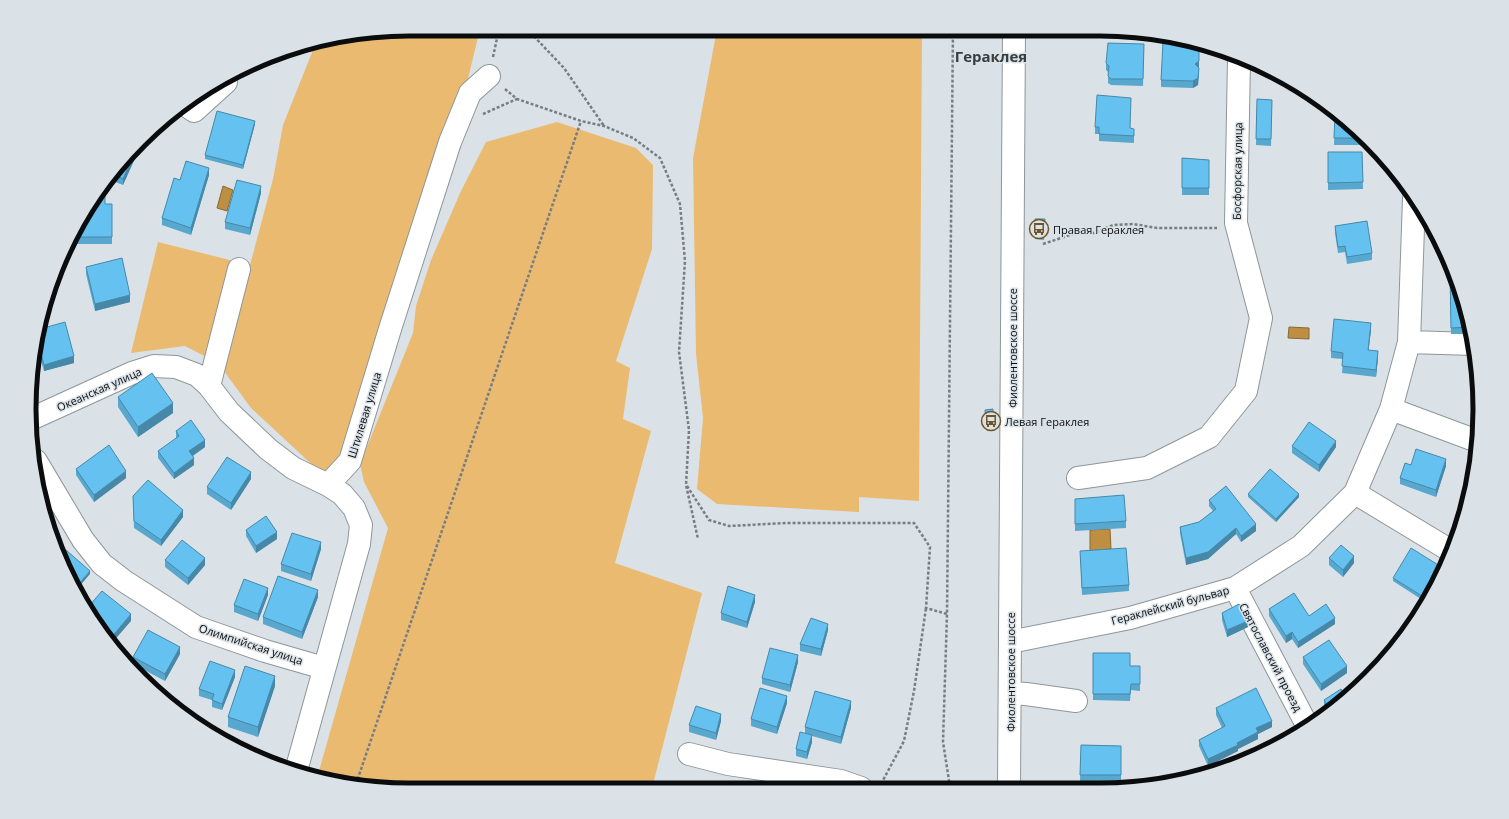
<svg xmlns="http://www.w3.org/2000/svg" width="1509" height="819" font-family="'Open Sans',sans-serif">
  <style>
    .green { fill: #ebba71 }
    .water { fill: #be8f42; stroke: #886832 }
    .lines { fill: none; stroke-linecap: round; stroke-linejoin: round }
    .minor-casing { stroke: #8e969a; stroke-width: 24 }
    .major-casing { stroke: #8e969a; stroke-width: 24 }
    .path { stroke: #787d81; stroke-width: 2.5; stroke-dasharray: 3 2; stroke-linecap: butt }
    .minor { stroke: #fff; stroke-width: 22 }
    .major { stroke: #fff; stroke-width: 22 }
    .wall { fill: #57a7ce }
    .shaded-wall { fill: #4788a8 }
    .building { fill: #65c2f0; stroke: #4788a8 }
    .labels { text-anchor: middle; dominant-baseline: central; stroke-width: 3; stroke-linejoin: round; paint-order: stroke }
    .street-label { font-size: 11px; fill: #0a0c0e; stroke: #dae2e7 }
    .poi-label { font-size: 11px; fill: #0a0c0e; stroke: #dae2e7; text-anchor: start }
    .district-label { font-size: 15px; font-weight: bold; fill: #373e41; stroke: #dae2e7 }
    .rim { fill: none; stroke: #0a0c0e; stroke-width: 5 }
  </style>
  <rect width="100%" height="100%" fill="#dae2e7"/>
  <path class="green" d="M410 29H480L465 91 353 458 321 473 251 408 218 363 185 346 131 353 158 242 250 265 273 179 283 125 315 45Z
    M717 29 922 30 919 501 859 497V512L717 504 697 489 703 418 696 354 693 158Z
    M557 122 636 148 653 165 652 249 616 361 630 368 623 419 651 431 615 563 702 593 652 788 385 789 317 778 388 528 364 482 360 464 413 333 416 306 431 260 461 191 486 142Z"/>
  <path class="water" d="M223 186 233 190 227 211 217 208Z
    M1289 327 1309 328V339L1288 338Z
    M1110 529 1111 549 1090 551V530Z"/>
  <g class="lines">
    <defs>
      <path id="minor" d="M184 104 194 111 226 82
        M1409 342 1473 344
        M209 386 239 269
        M1391 409 1477 441
        M31 419 132 373 154 366 176 367 197 375 209 386 229 412 268 449 293 468 328 485 342 494 354 508 361 525 359 544 296 771
        M36 461 83 540 102 564 124 581 196 627 265 651 324 668
        M1078 478 1147 468 1209 437 1246 391 1261 318 1236 223 1239 59
        M328 485 350 461 390 329 450 142 470 93 489 76
        M1355 493 1451 551
        M1235 588 1308 727
        M1010 642 1130 618 1235 588 1301 546 1355 493 1391 409 1409 342 1414 199
        M1010 693 1026 694 1076 701
        M689 754 728 764 841 781 861 788"/>
      <path id="major" d="M1009 787 1014 30"/>
    </defs>
    <use href="#minor" class="minor-casing"/>
    <use href="#major" class="major-casing"/>
    <path class="path" d="M527 29 564 68 604 126
      M493 57 499 29
      M505 89 517 99 581 121 604 126 633 138 660 158 680 204 685 261 679 352 689 430 686 485 698 539
      M483 114 517 99
      M1043 244 1076 233H1094L1113 225 1133 224 1157 228H1217
      M687 486 709 520 729 526 787 523H914L930 547 926 608 947 614
      M356 784 581 121
      M881 784 904 741 914 691 926 608
      M950 787 943 742 947 614 953 30"/>
    <use href="#minor" class="minor"/>
    <use href="#major" class="major"/>
  </g>
  <path class="wall" d="M1144 44 1143 86 1111 85 1108 83V72L1106 70V63Z
    M1199 68V75L1198 85 1193 88 1161 87V80Z
    M1257 99 1272 100 1271 146 1256 145Z
    M1335 112 1350 123 1370 145H1334Z
    M255 124 243 169 205 159V155Z
    M1095 127 1130 128 1134 136V143L1099 141V134H1095Z
    M1328 152H1362L1363 189 1328 190Z
    M136 153V156L123 185 110 180Z
    M1182 158 1209 160V195H1182Z
    M209 175 191 235 162 225V218L180 180Z
    M261 193 250 235 225 229V222Z
    M112 204V244H76V236Z
    M1045 219 1044 240 1035 239V236Z
    M1335 226 1372 253V260L1347 264 1345 252 1338 253 1335 233Z
    M86 267 130 302 95 311 86 274Z
    M1450 273 1467 311 1471 334H1451Z
    M40 329 74 363 44 371 38 351Z
    M1371 330 1368 350 1378 358 1376 377 1342 373 1343 359 1331 358V351Z
    M118 397 173 413 138 437 118 407Z
    M993 409V431L986 430 985 410Z
    M176 431 205 447 193 456 194 465 174 479 158 458V451L176 439Z
    M1292 446 1336 447 1319 472 1292 453Z
    M1411 465 1446 466 1436 497 1400 484V478Z
    M76 469 126 478 94 502 76 475Z
    M251 479 231 510 207 494V487Z
    M1248 494 1299 497 1276 522 1248 497Z
    M133 496 183 517 161 546 134 528Z
    M1075 499 1126 521V528L1075 531Z
    M1209 500 1256 531 1241 542 1236 534 1208 559 1186 565 1180 533V527L1199 522 1213 511 1209 506Z
    M246 530 277 539 256 553 246 536Z
    M321 549 311 581 281 571V564Z
    M1080 551 1129 585V591L1082 595Z
    M1329 558 1354 563 1343 577 1329 565Z
    M165 560 205 565 188 585 165 567Z
    M1393 578 1429 600 1427 603 1393 581Z
    M268 595 258 621 234 612V605Z
    M318 597 302 639 263 624V617Z
    M755 602 747 628 721 620V613Z
    M1269 609 1309 616 1335 624 1298 648 1292 639 1286 643 1269 616Z
    M1222 613 1248 627 1227 637 1222 620Z
    M828 630 821 656 800 651V644Z
    M1093 653 1130 666H1140V691L1131 690 1130 701 1093 700Z
    M180 654 165 681 133 664V657Z
    M1303 657 1347 673 1321 691 1303 664Z
    M798 662 790 692 762 684V678Z
    M235 677 222 710 212 707V700L199 696V689Z
    M275 686 258 737 228 727V717Z
    M1345 696 1327 712 1324 707V700Z
    M787 703 777 734 751 726V719Z
    M851 708 841 744 812 736V742L807 759 796 756V749L805 734V727Z
    M1216 708 1272 727 1258 734V739L1238 749V751L1208 766 1199 746V740L1222 728 1216 715Z
    M721 721 716 740 689 732V725Z
    M1081 745 1121 746V782H1080Z"/>
  <path class="shaded-wall" d="M1199 49V68L1195 71V64Z
    M1199 68 1198 85 1193 88V81Z
    M255 121V124L243 169V165Z
    M136 153V156L123 185V179L133 155Z
    M209 168V175L191 235V228Z
    M261 186V193L250 235V228Z
    M130 295V302L95 311V304Z
    M1371 323V330L1368 356V350Z
    M1378 351V358L1376 377V370Z
    M74 356V363L44 371V365Z
    M173 403V413L138 437V427Z
    M205 440V447L189 458V451Z
    M1336 441V447L1319 472V465Z
    M194 458V465L174 479V473Z
    M1446 459V466L1436 497V490Z
    M126 471V478L94 502V495Z
    M251 472V479L231 510V503Z
    M1299 494V497L1276 522V519Z
    M183 510V517L161 546V540Z
    M1256 524V531L1241 542V536Z
    M1236 528V534L1208 559 1186 565V558Z
    M277 532V539L256 553V546Z
    M321 542V549L311 581V574Z
    M1354 556V563L1343 577V570Z
    M205 558V565L188 585V578Z
    M90 571V574L78 588 77 586Z
    M268 588V595L258 621V614Z
    M1434 589 1429 600 1427 602V599Z
    M318 590V597L302 639V632Z
    M755 595V602L747 628V622Z
    M131 614V621L112 643 110 639Z
    M1335 618V624L1298 648V642Z
    M1248 621V627L1227 637V630Z
    M828 624V630L821 656V649Z
    M1292 632V639L1286 643V636Z
    M180 647V654L165 681V674Z
    M798 655V662L790 692V685Z
    M1347 666V673L1321 691V684Z
    M235 670V677L222 710V704Z
    M275 676V686L258 737V727Z
    M787 696V703L777 734V727Z
    M851 701V708L841 744V737Z
    M721 714V721L716 740V733Z
    M1272 721V727L1258 734V739L1238 749V751L1208 766V759L1237 743 1256 728Z
    M812 735V742L807 759V752Z"/>
  <path class="building" d="M1163 42 1193 44 1199 49V61L1195 64 1199 68 1198 78 1193 81 1161 80Z
    M1108 43 1144 44 1143 79H1111L1108 76 1109 66 1106 63Z
    M1097 95 1131 98 1130 128 1134 129V136L1099 134V127H1095Z
    M1257 99 1272 100 1271 139H1256Z
    M217 111 255 121 243 165 205 155Z
    M1335 112 1350 123 1364 138H1334Z
    M1328 152H1362L1363 182 1328 183Z
    M133 155 123 179 115 175Z
    M1182 158 1209 160V188H1182Z
    M186 161 209 168 191 228 162 218 174 178 180 180Z
    M237 180 261 186 250 228 225 222Z
    M99 192H105V204H112V237H76V236L93 198Z
    M1035 219H1045L1044 236H1035Z
    M1367 221 1372 253 1347 257 1345 246 1338 247 1335 226Z
    M122 258 130 295 95 304 86 267Z
    M1450 273H1453L1467 311 1470 327 1451 328Z
    M1334 319 1371 323 1368 350 1378 351 1376 370 1342 366 1343 353 1331 351Z
    M65 322 74 356 44 365 39 346 40 329Z
    M152 373 173 403 138 427 118 397Z
    M993 409V427H986L985 410Z
    M191 420 205 440 189 451 194 458 174 473 158 451 179 436 176 431Z
    M1309 422 1336 441 1319 465 1292 446Z
    M109 445 126 471 94 495 76 469Z
    M1416 449 1446 459 1436 490 1400 478 1405 463 1411 465Z
    M227 457 251 472 231 503 207 487Z
    M1270 469 1299 494 1276 519 1248 494Z
    M148 480 183 510 161 540 134 521 133 496Z
    M1226 486 1256 524 1241 536 1236 528 1208 552 1186 558 1180 527 1199 522 1216 509 1209 500Z
    M1124 495 1126 521 1075 524V499Z
    M266 516 277 532 256 546 246 530Z
    M292 533 321 542 311 574 281 564Z
    M182 540 205 558 188 578 165 560Z
    M1341 545 1354 556 1343 570 1329 558Z
    M1126 548 1129 585 1082 588 1080 551Z
    M1411 548 1443 568 1434 589 1427 599 1393 578Z
    M66 550 90 571 77 586 59 557Z
    M278 576 318 590 302 632 263 617Z
    M244 579 268 588 258 614 234 605Z
    M728 586 755 595 747 622 721 613Z
    M102 591 131 614 110 639 89 606Z
    M1294 593 1309 616 1326 604 1335 618 1298 642 1292 632 1286 636 1269 609Z
    M1239 604 1248 621 1227 630 1222 613Z
    M811 618 828 624 821 649 800 644Z
    M148 630 180 647 165 674 133 657Z
    M1406 632 1398 643 1396 641Z
    M1329 640 1347 666 1321 684 1303 657Z
    M770 648 798 655 790 685 762 678Z
    M1093 653H1130V666H1140V684H1131L1130 694H1093Z
    M210 661 235 670 222 704 212 700 214 694 199 689Z
    M245 666 275 676 258 727 228 717Z
    M760 688 787 696 777 727 751 719Z
    M1256 688 1272 721 1256 728 1258 732 1237 743 1238 745 1208 759 1199 740 1225 726 1216 708Z
    M1341 689 1345 696 1330 709 1324 700Z
    M815 691 851 701 841 737 805 727Z
    M696 706 721 714 716 733 689 725Z
    M800 732 812 735 807 752 796 749Z
    M1081 745 1121 746V775H1080Z"/>
  <defs>
    <symbol id="bus-ring" viewBox="-11 -11 22 22"><circle r="9.5" fill="#dae2e7" stroke="#705427" stroke-width="1.5"/><path d="M-5-6H5V4H4V6H2V4H-2V6H-4V4H-5ZM-3.5-4V0h7V-4ZM-3.5 1.2v1.5H-2V1.2ZM2 1.2v1.5H3.5V1.2Z" fill="#705427"/></symbol>
  </defs>
  <g fill-rule="evenodd">
    <use href="#bus-ring" x="1028" y="218" width="22" height="22"/>
    <use href="#bus-ring" x="980" y="410" width="22" height="22"/>
  </g>
  <g class="labels">
    <g class="street-label">
      <text transform="translate(1237 171) rotate(-89)">Босфорская улица</text>
      <text transform="translate(1012 348) rotate(-90)">Фиолентовское шоссе</text>
      <text transform="translate(99 389) rotate(-24)">Океанская улица</text>
      <text transform="translate(364 415) rotate(-73)">Штилевая улица</text>
      <text transform="translate(1170 605) rotate(-15)">Гераклейский бульвар</text>
      <text transform="translate(251 644) rotate(18)">Олимпийская улица</text>
      <text transform="translate(1271 657) rotate(62)">Святославский проезд</text>
      <text transform="translate(1010 672) rotate(-90)">Фиолентовское шоссе</text>
    </g>
    <g class="poi-label">
      <text x="1053" y="229">Правая Гераклея</text>
      <text x="1005" y="421">Левая Гераклея</text>
    </g>
    <g class="district-label">
      <text x="991" y="56">Гераклея</text>
    </g>
  </g>
  <path d="M0 0H1509V819H0ZM409 36H1100A373 373 0 0 1 1473 409V410A373 373 0 0 1 1100 783H409A373 373 0 0 1 36 410V409A373 373 0 0 1 409 36Z" fill="#dae2e7" fill-rule="evenodd"/>
  <path class="rim" d="M409 36H1100A373 373 0 0 1 1473 409V410A373 373 0 0 1 1100 783H409A373 373 0 0 1 36 410V409A373 373 0 0 1 409 36Z"/>
</svg>
